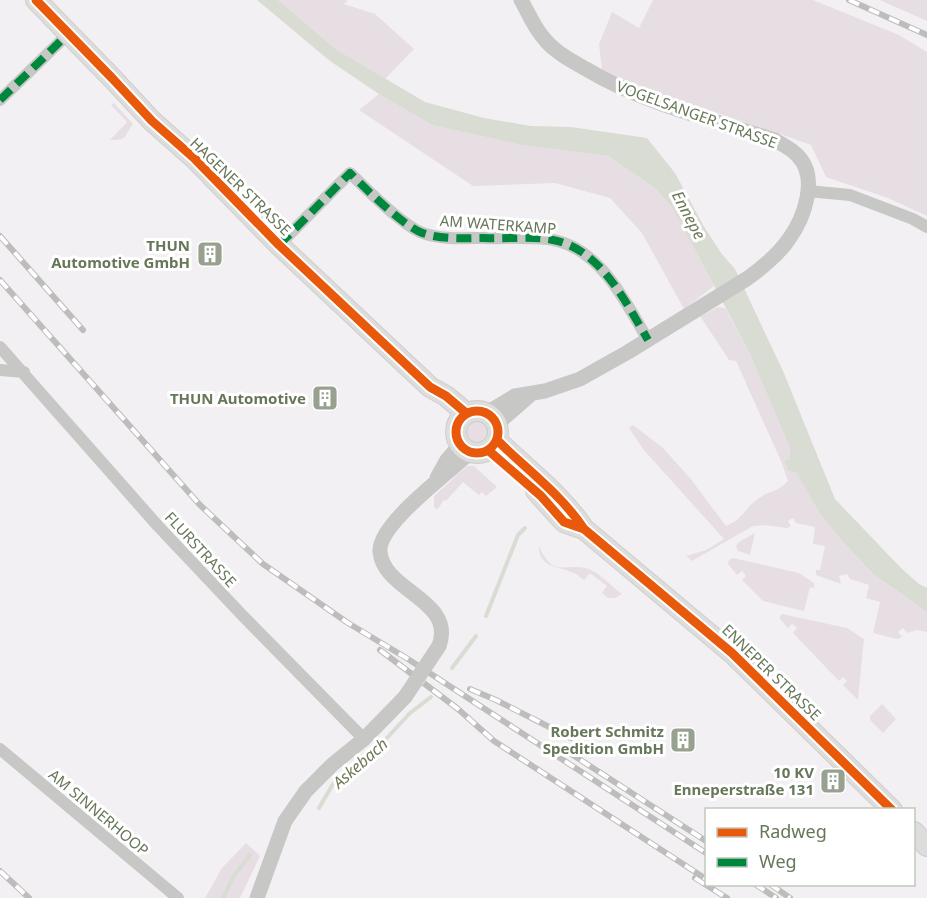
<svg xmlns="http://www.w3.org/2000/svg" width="927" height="898" font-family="'Noto Sans',sans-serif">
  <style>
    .green { fill: #e6dee2 }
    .water { fill: #d9dcd3 }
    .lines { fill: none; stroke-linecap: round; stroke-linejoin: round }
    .stream { stroke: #d9dcd3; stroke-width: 4 }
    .primary-casing { stroke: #cfcece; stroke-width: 22 }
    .minor { stroke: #c7c8c6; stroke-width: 12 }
    .tertiary { stroke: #c7c8c6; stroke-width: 15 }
    .primary { stroke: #dddddc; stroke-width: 20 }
    .rail-casing { stroke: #bdbebc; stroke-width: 6 }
    .rail { stroke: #fff; stroke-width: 4; stroke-dasharray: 11; stroke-linecap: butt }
    .tertiary-bridge { stroke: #c7c8c6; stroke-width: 15 }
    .quiet { stroke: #00873e; stroke-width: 8; stroke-dasharray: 15 8; stroke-linecap: butt }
    .cycleway-casing { stroke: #fff; stroke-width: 13 }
    .cycleway { stroke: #e8590c; stroke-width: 9 }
    .labels { text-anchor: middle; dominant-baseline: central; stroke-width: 6; stroke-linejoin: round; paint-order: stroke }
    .street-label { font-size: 15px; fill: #677759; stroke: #fff }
    .poi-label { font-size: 15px; font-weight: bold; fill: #677759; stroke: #fff; text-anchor: end }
    .water-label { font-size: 16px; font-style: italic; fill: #6e7958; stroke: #fff }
  </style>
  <rect width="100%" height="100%" fill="#f3f0f3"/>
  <path class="green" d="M278 0H348L344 4 375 14 414 49 385 79 337 50Z
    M653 0H813L899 35 927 52V216L888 198 826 177 811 145C742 119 669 101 602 70L599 44 612 12 639 28Z
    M880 0H927V21L882 1Z
    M379 94 432 125 521 145 608 156 656 189 673 207 714 286 684 309 642 233 610 198 555 183 473 186 359 110Z
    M114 103 133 124 124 138 117 140H110L127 122 111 105Z
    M718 307 725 308 750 354 790 448V458L784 461 789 470 796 472 845 544 873 574 927 612V632L917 630 907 633 903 628 898 632 902 637 897 639 873 633 880 602 866 598 869 585 850 579 847 574 839 576 841 584 816 575V570H820L825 546 813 544 815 527 796 523 793 518 788 521 791 526 787 528 764 525 753 526 692 561 686 556 706 550 724 539 643 449 629 428 633 425 663 448 690 478 726 526C742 520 746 507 759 498 770 490 777 493 788 481L781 461 736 361 729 360 700 316Z
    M466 431a11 11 0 1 1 22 0a11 11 0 1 1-22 0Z
    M467 466H474L497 487 486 496 482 492 479 495 463 482 446 501 444 500 437 510 434 507V496Z
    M755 533 750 555 738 551 736 546 739 542Z
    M539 546C554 581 568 560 591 570 602 575 612 587 622 594L615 598H608L602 593 607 586 591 574H589L584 580C580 577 576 573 571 572 557 566 538 567 539 546Z
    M733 558 799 573 814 583V588L810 587 804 611 763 601 742 580 746 576 742 571 737 575 728 564 729 560Z
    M782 614 847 628 864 639 858 700 843 685 847 681 843 677 839 681 793 633 797 628 792 624 788 628 780 619V616Z
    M882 704 896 719 883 733 870 720V716Z
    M246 843 260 856 240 898H205L222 868Z"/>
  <path class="water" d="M257 0H278L337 50 425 102 484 118 531 126 571 127 647 138 675 173 703 225 721 253 735 269 783 371 835 499 901 568 919 584 927 588V612L873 574 845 544 822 516 796 472 789 471 784 461 790 458V448L750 354 673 208 656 189 608 156 521 145 432 125 379 94 330 61Z"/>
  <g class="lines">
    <path class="stream" d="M486 616 518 535 525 528
      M452 668 476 636
      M319 808 333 784 357 762 363 764 410 713 431 697
      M223 898 233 877 250 855"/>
    <defs>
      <path id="primary" d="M36 0 112 78 152 121 195 159 279 245 430 387 446 396 466 413
        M456 432a21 21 0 1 1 42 0a21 21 0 1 1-42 0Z
        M497 440C526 469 561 494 584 529L732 653 892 810
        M536 491 564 522 584 529
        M914 832 927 846"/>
    </defs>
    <use href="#primary" class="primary-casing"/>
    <path class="minor" d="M0 100 69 33
      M808 191 850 195 913 219 927 227
      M279 245 350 173C366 189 400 223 420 232 439 240 464 238 484 238 503 239 536 236 553 240 601 249 626 303 648 340
      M0 347 158 526 243 616 364 739
      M0 370 24 372
      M0 749 178 898"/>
    <path class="tertiary" d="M487 413 515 396 545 391 580 379 628 352 748 278C763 267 779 254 789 239 804 218 819 178 798 156 792 149 783 145 775 140 710 119 645 104 586 69 570 60 553 51 542 36 533 25 528 12 521 0
      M497 424 530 395
      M437 478 447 460 460 445
      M439 646C456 600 384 592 380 552 377 524 451 472 470 452
      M257 898 285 821 306 791 333 764 364 739 405 697"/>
    <use href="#primary" class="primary"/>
    <defs>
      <path id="rail" d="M849 0 927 35
        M0 236 83 330
        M0 280 200 505 263 564 348 623 408 659 706 853
        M380 650 458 709 494 741 706 879
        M470 689 496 700 571 738
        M562 748 706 841
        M0 871 29 898
        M695 878 727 898
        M755 884 776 898
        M770 884 790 898"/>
    </defs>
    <use href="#rail" class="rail-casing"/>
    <use href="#rail" class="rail"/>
    <path class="tertiary-bridge" d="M405 697 439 646"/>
    <path class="quiet" d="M0 100 69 33
      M279 245 350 173C366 189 400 223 420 232 439 240 464 238 484 238 503 239 536 236 553 240 601 249 626 303 648 340"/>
    <defs>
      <path id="cycleway" d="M36 0 112 78 152 121 195 159 279 245 430 387 446 396 466 413
        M456 432a21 21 0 1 1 42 0a21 21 0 1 1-42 0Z
        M497 440C526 469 561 494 584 529L732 653 892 810
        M488 450 541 496 564 522 584 529"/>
    </defs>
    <use href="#cycleway" class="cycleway-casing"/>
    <use href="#cycleway" class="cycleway"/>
  </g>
  <defs>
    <symbol id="building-square" viewBox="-11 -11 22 22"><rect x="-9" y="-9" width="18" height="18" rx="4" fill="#98a18f" stroke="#fff"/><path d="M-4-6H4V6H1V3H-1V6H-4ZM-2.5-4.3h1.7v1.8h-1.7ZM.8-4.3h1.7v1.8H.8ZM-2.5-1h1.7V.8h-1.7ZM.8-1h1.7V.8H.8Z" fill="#fff"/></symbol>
  </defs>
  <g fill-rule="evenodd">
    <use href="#building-square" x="195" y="239" width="30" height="30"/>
    <use href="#building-square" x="310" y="383" width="30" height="30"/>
    <use href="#building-square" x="668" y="725" width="30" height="30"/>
    <use href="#building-square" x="818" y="766" width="30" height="30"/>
  </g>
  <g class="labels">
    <g class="street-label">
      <text transform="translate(697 114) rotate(20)">VOGELSANGER STRASSE</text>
      <text transform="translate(241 186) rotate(44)">HAGENER STRASSE</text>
      <text transform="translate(498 224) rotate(4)">AM WATERKAMP</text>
      <text transform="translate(201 549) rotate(47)">FLURSTRASSE</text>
      <text transform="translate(772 672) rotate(44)">ENNEPER STRASSE</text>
      <text transform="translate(99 812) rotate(40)">AM SINNERHOOP</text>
    </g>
    <g class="poi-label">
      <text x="190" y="245">THUN<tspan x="190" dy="17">Automotive GmbH</tspan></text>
      <text x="306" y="398">THUN Automotive</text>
      <text x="664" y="731">Robert Schmitz<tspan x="664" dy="17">Spedition GmbH</tspan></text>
      <text x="814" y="772">10 KV<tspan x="814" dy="17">Enneperstraße 131</tspan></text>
    </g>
    <g class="water-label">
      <text transform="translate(689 215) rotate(62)">Ennepe</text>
      <text transform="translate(360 763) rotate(-41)">Askebach</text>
    </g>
  </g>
  <rect x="705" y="808" width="210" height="78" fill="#ffffff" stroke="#c2c9bd" stroke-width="1.5"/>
  <rect x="717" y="828" width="30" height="9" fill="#e8590c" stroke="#c2c9bd" stroke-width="1.5"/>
  <text x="759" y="838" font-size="18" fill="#677759">Radweg</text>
  <rect x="717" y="858" width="30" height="9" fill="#00873e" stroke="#c2c9bd" stroke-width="1.5"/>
  <text x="759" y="868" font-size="18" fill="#677759">Weg</text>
</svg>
